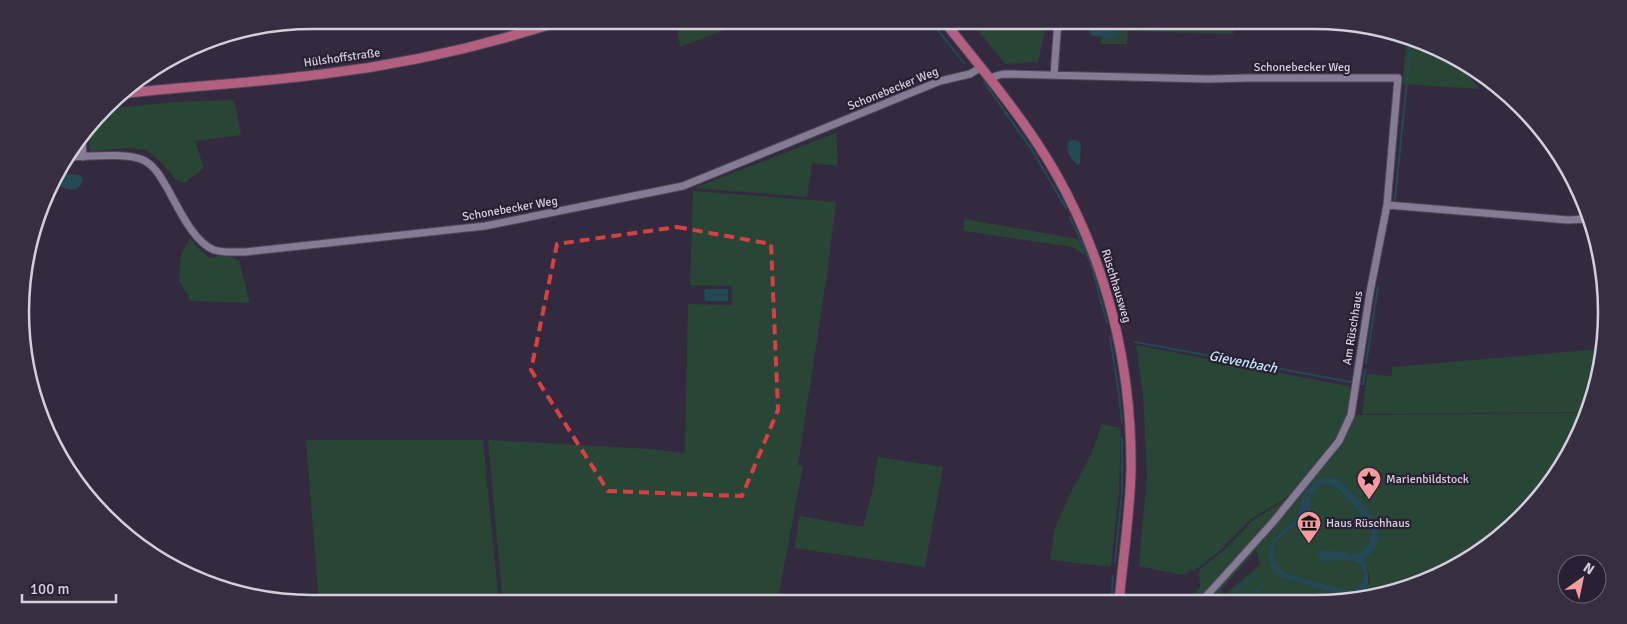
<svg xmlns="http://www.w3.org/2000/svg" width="1627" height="624" font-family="Signika,sans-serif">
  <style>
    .green { fill: #284535; fill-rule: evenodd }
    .water { fill: #254855; fill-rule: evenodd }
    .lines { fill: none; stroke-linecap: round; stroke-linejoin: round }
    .stream { stroke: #254855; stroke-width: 2 }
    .minor-casing { stroke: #504759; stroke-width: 9 }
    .major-casing { stroke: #504759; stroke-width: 11 }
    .highway-casing { stroke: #504759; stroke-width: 12 }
    .minor { stroke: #867b94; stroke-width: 7 }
    .major { stroke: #b25f80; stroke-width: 9 }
    .highway { stroke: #cf4c72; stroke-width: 10 }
    .marked { fill: none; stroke: #d64143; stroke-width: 4; stroke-dasharray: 10 6; stroke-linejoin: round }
    .labels { text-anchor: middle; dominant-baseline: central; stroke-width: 4.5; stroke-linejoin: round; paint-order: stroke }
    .street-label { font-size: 12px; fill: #d5cfdc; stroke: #2a2035 }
    .poi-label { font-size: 12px; fill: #d5cfdc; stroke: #2a2035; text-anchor: start }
    .water-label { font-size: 14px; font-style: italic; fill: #c1e8f8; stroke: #2a2035 }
    .rim { fill: none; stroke: #d5cfdc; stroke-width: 2.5 }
  </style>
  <rect width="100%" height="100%" fill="#342a3f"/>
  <path class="green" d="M676 20H751L680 47Z
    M970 20H1047L1038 62 1005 64Z
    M1073 20H1236L1233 34 1128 31 1127 44H1101L1102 25 1076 23V20Z
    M1407 38 1457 63 1480 89 1402 84Z
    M234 100 241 135 195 141 204 168 185 183 175 179 160 161 146 150 129 148 90 151C87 128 92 126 106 109L172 102Z
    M836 133 838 166 812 163 807 197 694 188Z
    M693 191 836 202 828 267 798 465 803 466 777 603 503 604 488 440 650 449 685 453 688 304 732 305V286L690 285Z
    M964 219 1078 239 1086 256 1073 247 964 231Z
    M190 238 198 248 210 258 225 255 239 260 250 303 191 301 179 280 181 255Z
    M1136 345 1352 387 1345 426 1290 495 1251 519 1222 549 1198 568 1182 575 1139 566 1147 476 1143 393Z
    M1600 349 1597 388 1587 412 1362 414 1367 374 1392 376V367Z
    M1587 413 1568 458 1508 531 1444 574 1353 601 1188 602 1200 587 1199 570 1224 550 1252 521 1291 496 1324 463 1353 415ZM1334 478C1340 482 1346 485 1351 490 1359 499 1378 521 1379 533 1380 545 1372 553 1364 560L1369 574 1370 583 1345 596 1278 577C1270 565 1267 555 1271 541L1295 520 1305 491ZM1256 550 1260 565 1224 595 1221 590Z
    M1102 424 1121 428 1119 492 1111 567 1050 560 1055 528 1070 494 1091 454Z
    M306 440H483L499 604H404L382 597 319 604Z
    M878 457 943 467 925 567 794 548 800 516 863 527 872 493Z
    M1323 484C1335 484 1341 491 1347 499H1349L1364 518 1363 519 1369 527 1372 534 1368 546 1364 551 1358 554 1338 553 1324 562C1332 561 1347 558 1355 562 1371 569 1364 590 1347 590L1284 573 1275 560 1273 544 1296 525 1305 524 1307 513 1311 509C1310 497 1312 490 1323 484Z"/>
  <path class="water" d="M1091 25 1115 29 1118 31 1120 36 1110 38 1090 35 1089 29Z
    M1075 140 1081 143 1080 163 1078 165C1070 161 1065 149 1069 141Z
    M69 174 79 175 83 178C82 193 67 192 58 184V177Z
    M706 289H728V300L727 301H705L704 291Z
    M1322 478C1326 478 1331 477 1334 478 1348 482 1379 520 1379 535 1380 546 1371 554 1364 560 1371 579 1373 599 1345 596L1278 577C1269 564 1266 556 1271 541L1295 520 1305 491 1314 482ZM1324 484C1335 484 1341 491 1347 499H1349L1363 518 1362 519 1369 527 1372 534C1369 550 1358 560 1342 550L1338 553 1333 550 1327 551 1324 549 1317 554 1323 562C1332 561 1347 558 1355 562 1371 569 1364 590 1347 590L1284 573 1275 560 1273 544 1296 525 1302 532 1308 528 1305 524 1308 520 1307 513 1311 509C1310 497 1312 490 1324 484Z"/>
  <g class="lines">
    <path class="stream" d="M930 20 964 63
      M984 82 1032 150 1066 208
      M1395 200 1411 40
      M1070 217 1091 264 1107 323
      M1110 337 1119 394 1122 423
      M1135 342 1351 382
      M1366 363 1378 287
      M1361 384H1363L1365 370
      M1115 562 1122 491V438
      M1111 602 1113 576
      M1222 602 1256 574
      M1241 602 1263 585"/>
    <defs>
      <path id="minor" d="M1054 75 1058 20
        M990 79 996 76 1003 74 1208 79 1247 78H1398L1387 205 1370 292 1351 415 1339 441 1274 521 1201 602
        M82 138 83 157
        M66 157C86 157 126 152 143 160 154 165 160 176 166 186 177 205 193 242 214 250 224 253 235 252 245 252L485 226 683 186 940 81 970 74 980 68
        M1387 205 1568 220 1586 219"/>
      <path id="major" d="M943 20C982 69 1024 118 1055 172 1107 263 1132 366 1131 470 1130 514 1123 558 1119 602
        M118 94C186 86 255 83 323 74 405 64 485 46 564 20"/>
      <path id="highway" d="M1491 79 1512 102"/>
    </defs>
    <use href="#minor" class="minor-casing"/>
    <use href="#major" class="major-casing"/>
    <use href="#highway" class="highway-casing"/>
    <use href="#minor" class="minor"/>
    <use href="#major" class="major"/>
    <use href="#highway" class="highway"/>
  </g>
  <path class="marked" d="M677 227 771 244 778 410 742 496 608 491 531 370 557 244Z"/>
  <defs>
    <symbol id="sight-pin" viewBox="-11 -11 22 30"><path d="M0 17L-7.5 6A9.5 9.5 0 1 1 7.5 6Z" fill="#f59b9f" stroke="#2a2035"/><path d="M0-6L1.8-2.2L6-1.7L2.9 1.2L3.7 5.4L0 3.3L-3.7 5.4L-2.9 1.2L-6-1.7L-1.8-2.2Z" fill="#111"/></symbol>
    <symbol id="museum-pin" viewBox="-11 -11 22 30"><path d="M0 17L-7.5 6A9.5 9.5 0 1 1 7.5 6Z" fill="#f59b9f" stroke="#2a2035"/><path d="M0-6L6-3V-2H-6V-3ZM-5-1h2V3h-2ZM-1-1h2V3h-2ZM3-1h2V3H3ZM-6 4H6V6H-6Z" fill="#111"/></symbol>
  </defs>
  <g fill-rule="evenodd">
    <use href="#sight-pin" x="1355" y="465" width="28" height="38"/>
    <use href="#museum-pin" x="1295" y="509" width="28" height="38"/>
  </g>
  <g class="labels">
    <g class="street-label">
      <text transform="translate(342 58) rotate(-8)">Hülshoffstraße</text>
      <text x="1302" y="67">Schonebecker Weg</text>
      <text transform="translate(893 89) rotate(-22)">Schonebecker Weg</text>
      <text transform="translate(510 209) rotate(-10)">Schonebecker Weg</text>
      <text transform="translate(1116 286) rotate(73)">Rüschhausweg</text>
      <text transform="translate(1353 328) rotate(-81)">Am Rüschhaus</text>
    </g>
    <g class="poi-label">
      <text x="1386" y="479">Marienbildstock</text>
      <text x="1326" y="523">Haus Rüschhaus</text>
    </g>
    <g class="water-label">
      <text transform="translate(1243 362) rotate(11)">Gievenbach</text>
    </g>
  </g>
  <path d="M0 0H1627V624H0ZM312 29H1315A283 283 0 0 1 1598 312V312A283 283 0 0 1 1315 595H312A283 283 0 0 1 29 312V312A283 283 0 0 1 312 29Z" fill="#382e42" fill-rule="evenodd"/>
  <path class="rim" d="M312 29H1315A283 283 0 0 1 1598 312V312A283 283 0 0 1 1315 595H312A283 283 0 0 1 29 312V312A283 283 0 0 1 312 29Z"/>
  <g transform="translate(1582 579) rotate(33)"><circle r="24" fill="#2a2035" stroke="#6e6678"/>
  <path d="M0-4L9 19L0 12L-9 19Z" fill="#f59b9f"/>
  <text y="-8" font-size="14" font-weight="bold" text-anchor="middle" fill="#d5cfdc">N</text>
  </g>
  <path d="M22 594v8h94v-8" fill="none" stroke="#d5cfdc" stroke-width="2.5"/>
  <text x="30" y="594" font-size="15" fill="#d5cfdc" stroke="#2a2035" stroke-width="4" paint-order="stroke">100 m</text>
</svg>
